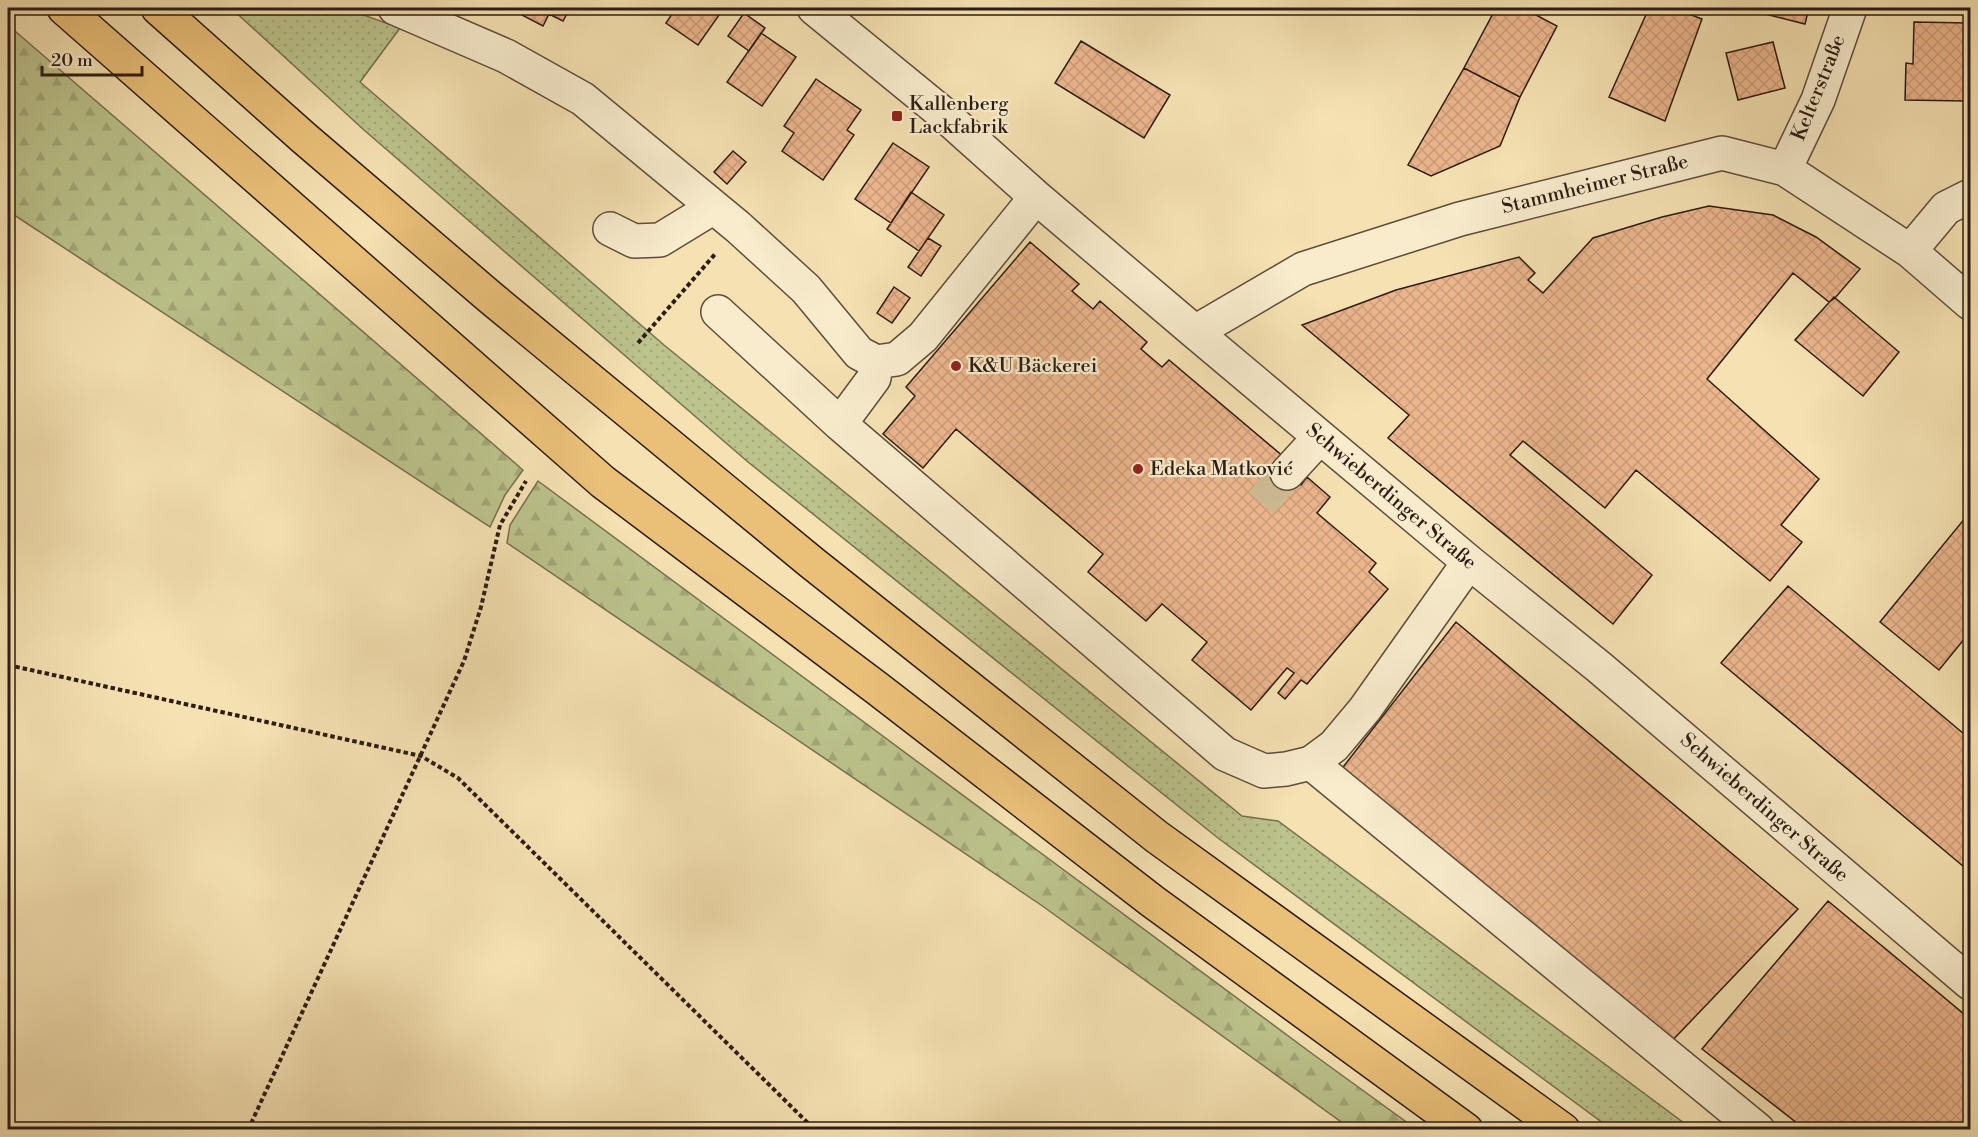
<svg xmlns="http://www.w3.org/2000/svg" width="1978" height="1137" font-family="'Libre Bodoni',serif">
  <style>
    .grass { fill: url(#grass-dots); stroke: #747050; stroke-width: 1.5 }
    .forest { fill: url(#forest-firs); stroke: #747050; stroke-width: 1.5 }
    .building { fill: url(#building-cross-hatch); stroke: #2c1c14; stroke-width: 1.5 }
    .lines { fill: none; stroke-linecap: round; stroke-linejoin: round }
    .minor-tunnel { stroke: #cdba92; stroke-width: 33; stroke-dasharray: 33 16; stroke-linecap: butt }
    .minor-casing { stroke: #5e4d3c; stroke-width: 36 }
    .highway-casing { stroke: #2c1c14; stroke-width: 36 }
    .path { stroke: #2c1c14; stroke-width: 4; stroke-dasharray: 4.5 3; stroke-linecap: butt }
    .minor { stroke: #f8eccd; stroke-width: 33 }
    .highway { stroke: #eac079; stroke-width: 33 }
    .poi-dot { fill: #8f2418; stroke: #f8eccd; stroke-width: 2 }
    .labels { text-anchor: middle; dominant-baseline: central; stroke-width: 4.5; stroke-linejoin: round; paint-order: stroke }
    .street-label { font-size: 20px; fill: #2c1c14; stroke: #f8eccd }
    .poi-label { font-size: 20px; fill: #2c1c14; stroke: #f8eccd; text-anchor: start }
  </style>
  <defs>
    <pattern id="grass-dots" width="8" height="8" patternUnits="userSpaceOnUse" patternTransform="scale(1.5)"><rect width="8" height="8" fill="#bcc38c"/><path d="M2 2h.1M6 6h.1" fill="none" stroke="#a2a778" stroke-width="1.8" stroke-linecap="round"/></pattern>
    <pattern id="forest-firs" width="22" height="20" patternUnits="userSpaceOnUse" patternTransform="scale(1.5)"><rect width="22" height="20" fill="#bcc38c"/><path d="M5 1l3.5 6h-7zM16 11l3.5 6h-7z" fill="#a2a778"/></pattern>
    <pattern id="building-cross-hatch" width="8" height="8" patternUnits="userSpaceOnUse" patternTransform="scale(1.5)"><rect width="8" height="8" fill="#ecb68d"/><path d="M0 0l8 8M0 8l8-8" fill="none" stroke="#cb9c79"/></pattern>
  </defs>
  <rect width="100%" height="100%" fill="#f5e1b2"/>
  <filter id="stains"><feTurbulence type="fractalNoise" baseFrequency=".00333" numOctaves="4"/><feColorMatrix values="0 0 0 0 .2 0 0 0 0 .09 0 0 0 0 .02 0 0 0 .5 -.17"/></filter>
  <radialGradient id="worn" r=".72"><stop offset=".6" stop-color="#630" stop-opacity="0"/><stop offset="1" stop-color="#630" stop-opacity=".3"/></radialGradient>
  <path class="grass" d="M231 8H344L400 28 360 82 664 345 1242 816 1278 821 1692 1129H1611L1218 838 748 462 364 130Z"/>
  <path class="forest" d="M8 25 523 470 505 495 490 527 8 211Z
    M538 481 1314 1055 1416 1129H1351L1041 905 507 543 510 525Z"/>
  <path class="building" d="M523 8H570L563 21 549 14 543 26 520 14Z
    M676 8H724L698 45 666 23Z
    M1496 8H1523L1557 26 1520 97 1464 68Z
    M1649 8H1673L1702 19 1665 121 1609 97Z
    M1754 8H1809L1805 24 1753 11Z
    M744 13 765 28 749 51 728 36Z
    M1914 22 1968 23 1965 101 1905 100 1906 63 1913 64Z
    M761 33 796 57 762 106 727 82Z
    M1081 41 1170 95 1144 138 1055 83Z
    M1773 42 1785 88 1738 100 1726 53Z
    M1464 68 1520 97 1500 146 1431 176 1408 165Z
    M816 79 861 110 847 130 854 135 823 180 782 151 794 133 784 126Z
    M893 143 929 167 891 223 855 199Z
    M733 151 746 162 727 184 714 172Z
    M911 192 944 215 919 251 887 229Z
    M1709 206 1773 215 1816 237 1860 269 1835 298 1829 302 1793 273 1707 379 1819 479 1781 525 1802 542 1770 581 1636 470 1605 508 1523 441 1510 455 1652 575 1613 624 1388 438 1409 415 1302 325 1396 290 1519 257 1535 273 1528 280 1543 293 1593 238 1662 217Z
    M928 238 941 246 921 276 908 267Z
    M1030 242 1079 284 1072 291 1093 309 1100 301 1147 342 1141 349 1162 367 1169 360 1285 458 1287 473 1301 485 1307 477 1330 497 1317 513 1376 563 1369 572 1388 589 1307 684 1301 680 1285 699 1278 693 1294 673 1287 668 1251 710 1192 660 1207 642 1162 604 1146 621 1088 572 1103 554 956 429 923 468 883 434 915 396 906 387Z
    M894 287 910 298 892 323 877 313Z
    M1834 297 1899 352 1863 396 1795 340Z
    M1970 512V632L1939 670 1880 622Z
    M1788 586 1970 739V872L1721 663Z
    M1456 622 1798 909 1669 1044 1340 771Z
    M1828 901 1970 1019V1130H1806L1702 1049Z"/>
  <g class="lines">
    <path class="minor-tunnel" d="M1261 503 1287 473"/>
    <defs>
      <path id="minor" d="M395 8 506 56 583 99 738 227 806 289 859 353 876 362 897 359 923 337 1036 197
        M814 8 941 112 1036 197 1195 332 1469 562 1599 667 1970 983
        M1785 169 1818 100 1850 8
        M610 229 634 241 660 240 714 207
        M1910 251 1946 208 1970 196
        M718 312 840 424 1225 754 1264 771 1286 769 1311 763 1334 746 1365 709 1469 562
        M1195 332 1303 269 1460 219 1722 153 1785 169 1910 251 1970 303
        M840 424 874 378 876 362
        M1287 473 1320 437
        M1311 763 1758 1130"/>
      <path id="highway" d="M64 8 603 482 878 689 1152 901 1466 1130
        M158 8 304 138 491 298 811 562 1157 837 1563 1130"/>
    </defs>
    <use href="#minor" class="minor-casing"/>
    <use href="#highway" class="highway-casing"/>
    <path class="path" d="M638 343 716 253
      M8 665 421 756 458 778 815 1130
      M248 1130 464 661 481 607 500 525 526 481"/>
    <use href="#minor" class="minor"/>
    <use href="#highway" class="highway"/>
  </g>
  <g class="poi-dot">
    <rect x="891" y="110" width="12" height="12" rx="3"/>
    <circle cx="956" cy="366" r="6"/>
    <circle cx="1138" cy="469" r="6"/>
  </g>
  <g class="labels">
    <g class="street-label">
      <text transform="translate(1819 88) rotate(-68)">Kelterstraße</text>
      <text transform="translate(1595 185) rotate(-14)">Stammheimer Straße</text>
      <text transform="translate(1391 497) rotate(40)">Schwieberdinger Straße</text>
      <text transform="translate(1764 808) rotate(41)">Schwieberdinger Straße</text>
    </g>
    <g class="poi-label">
      <text x="909" y="104">Kallenberg<tspan x="909" dy="23">Lackfabrik</tspan></text>
      <text x="968" y="366">K&amp;U Bäckerei</text>
      <text x="1150" y="469">Edeka Matković</text>
    </g>
  </g>
  <rect width="1978" height="1137" fill="none" stroke="#f5e1b2" stroke-width="30"/>
  <rect x="9" y="9" width="1960" height="1119" fill="none" stroke="#2c1c14" stroke-width="3"/>
  <rect x="15" y="15" width="1948" height="1107" fill="none" stroke="#2c1c14" stroke-width="1.5"/>
  <path d="M42 66v9h100v-9" fill="none" stroke="#2c1c14" stroke-width="3"/>
  <text x="51" y="66" font-size="18" fill="#2c1c14" stroke="#f8eccd" stroke-width="4.5" paint-order="stroke">20 m</text>
  <rect width="100%" height="100%" filter="url(#stains)"/>
  <rect width="100%" height="100%" fill="url(#worn)"/>
</svg>
